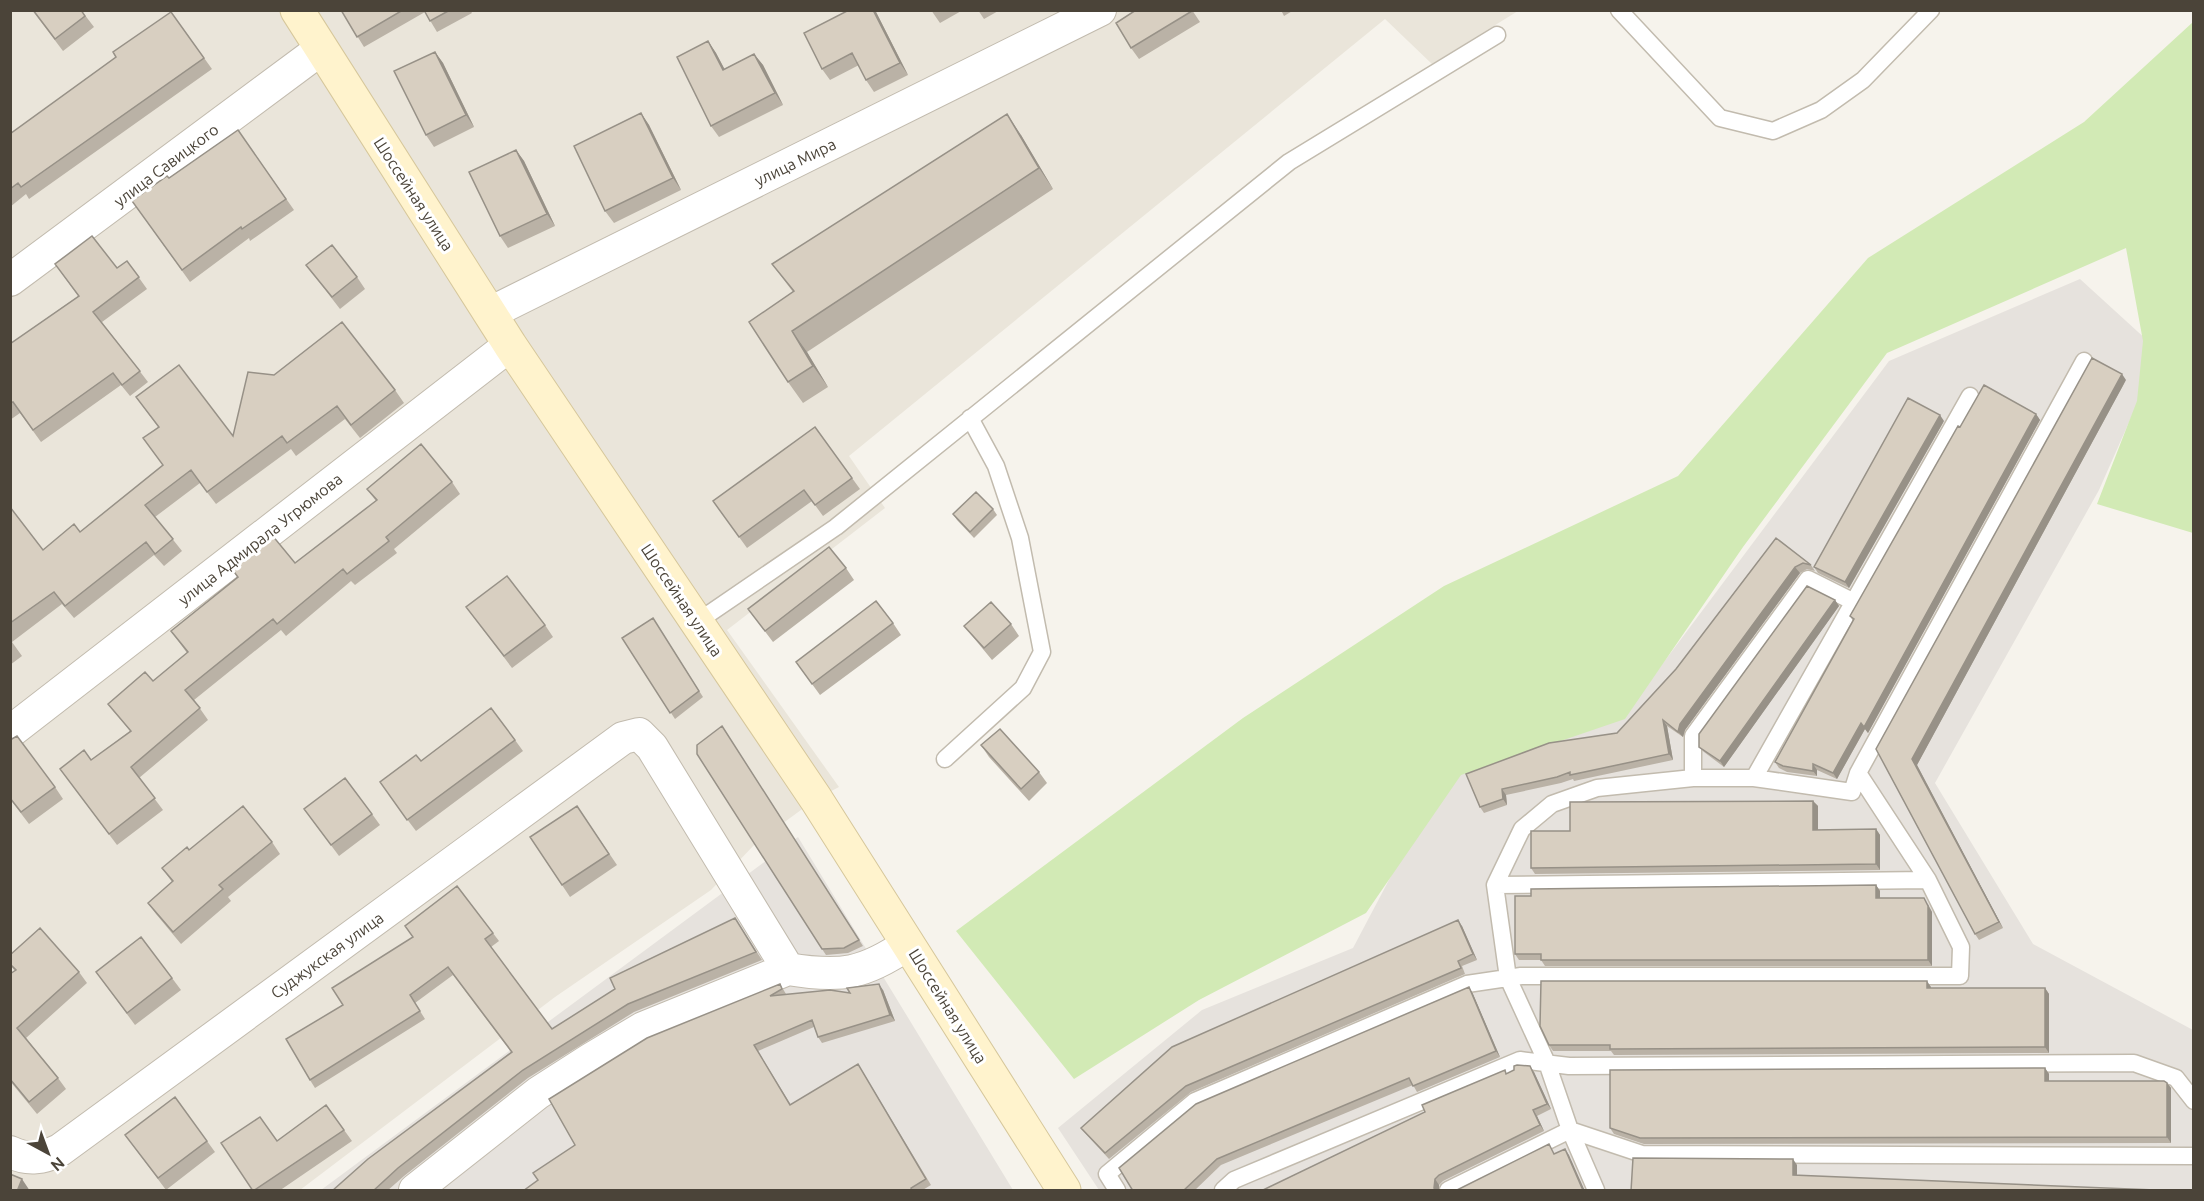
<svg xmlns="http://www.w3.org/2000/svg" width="2204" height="1201" font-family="Ubuntu,sans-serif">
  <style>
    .residential { fill: #eae5da }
    .industrial { fill: #e6e2dd }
    .green { fill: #d2eab5 }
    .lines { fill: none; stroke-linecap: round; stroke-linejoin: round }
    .lane-casing { stroke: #c2bbae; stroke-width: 19 }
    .street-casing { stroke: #c2bbae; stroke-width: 34 }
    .secondary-casing { stroke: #d6c79b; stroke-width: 35 }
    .lane { stroke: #fff; stroke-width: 16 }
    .street { stroke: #fff; stroke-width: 32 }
    .secondary { stroke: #fff3cd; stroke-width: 33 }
    .wall { fill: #bab2a6 }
    .shaded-wall { fill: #979187 }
    .building { fill: #d8cfc1; stroke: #979187; stroke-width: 1.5 }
    .labels { text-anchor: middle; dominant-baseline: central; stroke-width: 6; stroke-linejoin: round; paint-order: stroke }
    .street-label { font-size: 16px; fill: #4b4439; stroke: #fff }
  </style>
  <rect width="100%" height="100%" fill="#f6f3ec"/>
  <path class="residential" d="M10 11H1518L1432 64 1385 19 849 456 885 508 727 630 839 787 816 799 756 843 711 890 555 997 300 1190H11Z"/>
  <path class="industrial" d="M2080 279 2160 352 2099 490 1935 783 2033 944 2193 1030V1190H1099L1058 1128 1202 1010 1353 948 1445 774 1634 702 1889 361Z
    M798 837 1013 1190H321Z"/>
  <path class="green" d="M2193 22V533L2097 504 2137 401 2143 341 2126 248 1887 353 1743 547 1625 719 1461 775 1366 913 1199 1000 1074 1079 956 931 1243 718 1444 586 1678 476 1868 258 2084 122Z"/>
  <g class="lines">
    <defs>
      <path id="lane" d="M1619 10 1720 118 1773 131 1821 110 1863 80 1931 10
        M697 622 836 527 1289 162 1497 35
        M945 759 1023 688 1042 652 1020 538 996 466 970 418
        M1693 778V736L1808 579 1854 602
        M1754 778 1970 396
        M1495 885 1928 880
        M1117 1190 1107 1174 1195 1101 1467 984 1521 976H1960L1961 947 1928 880 1858 773
        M1223 1190 1234 1180 1520 1060 1569 1066 2134 1063 2176 1078 2194 1101
        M1448 1190 1570 1130 1642 1154 2194 1156
        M1596 1190 1570 1130 1547 1063 1508 978 1495 885 1522 829 1552 804 1597 788 1693 778H1754L1852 792 1858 773 2084 361"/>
      <path id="street" d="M10 280 321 49
        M490 313 1100 10
        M10 732 510 345
        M788 969C841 978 864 974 908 944
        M10 1152C29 1161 43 1158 60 1150L623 738 639 734 652 747 788 969 643 1028 591 1059 538 1093 415 1190"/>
      <path id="secondary" d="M297 10 510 345 816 799 1064 1190"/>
    </defs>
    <use href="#lane" class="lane-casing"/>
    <use href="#street" class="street-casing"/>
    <use href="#secondary" class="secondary-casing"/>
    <use href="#lane" class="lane"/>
    <use href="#street" class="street"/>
    <use href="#secondary" class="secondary"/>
  </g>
  <path class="wall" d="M32 10H81L94 27 63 51Z
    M341 10H470L472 13 437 32 425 12 364 47Z
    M849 10H875L908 75 874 92 866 80 859 65 830 80 822 69Z
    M931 10H963L940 23Z
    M978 10H1000L984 19Z
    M1192 10 1200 22 1139 59 1131 48Z
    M1281 10H1294L1284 16Z
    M171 12 212 69 29 199 26 194 10 207V134L116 57Z
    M708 41 716 53 724 69 754 54 763 65 783 105 719 137 711 126Z
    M435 52 443 63 474 127 434 147 426 135Z
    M641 113 649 125 681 190 614 223 605 211Z
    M238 130 294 210 250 241 249 238 190 282 132 201 169 178Z
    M1021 135 1053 189 807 352 828 387 803 403 788 382 793 292 772 264Z
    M516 150 524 161 555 226 508 248 500 236Z
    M127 261 147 289 102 322 148 382 130 396 121 385 41 442 20 413 10 420V344L78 296 55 264 117 268Z
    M306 265 357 277 365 289 340 309Z
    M248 372 395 390 404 403 360 438 345 419 296 456 291 449 216 504 200 483 155 517 182 551 164 566 154 555 74 618 62 604 12 642 22 656 10 665V507L43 550 80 532 163 465 143 438 158 427 136 397 233 436Z
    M2126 380 1917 765 2003 928 1979 940 1975 934 1876 749Z
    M2036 414 2040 420 1868 733 1865 729 1837 779 1817 770V776L1787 772 1779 768 1775 762 1853 621 1850 616 1960 427Z
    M1944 421 1849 588 1818 573 1814 567Z
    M815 427 860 489 823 516 812 501 747 548 713 501Z
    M452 482 460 494 394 549 397 553 355 585 351 581 286 636 281 630 194 700 208 720 139 778 163 810 117 845 60 769 91 760 130 731 108 704 153 681 187 653 171 631 237 577 232 569 295 563 376 501 367 489Z
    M993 509 997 515 974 538 957 520 953 514Z
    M1776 538 1811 565 1815 571 1807 569 1800 573 1685 730 1683 737 1667 726 1673 760 1574 781 1573 779 1561 783 1506 795 1507 805 1484 813 1480 807 1466 774 1617 733 1676 669Z
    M846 568 854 580 773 642 748 609Z
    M1835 600 1839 606 1724 767 1704 752 1699 747Z
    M466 607 545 625 553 637 512 668Z
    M653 618 703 697 675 719 622 638Z
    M893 623 901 635 820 695 796 662Z
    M1011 624 1019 636 992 660 973 637 964 626Z
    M722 726 863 946 848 953 826 955 822 949Z
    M10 740 55 787 63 799 29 824 10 799Z
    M515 740 523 751 416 831 388 794 421 761Z
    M981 745 1039 772 1047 783 1029 801 989 757Z
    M1813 801 1818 806V830L1876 829 1880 835V870L1535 874 1531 868 1570 831Z
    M577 806 617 865 570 897 530 837Z
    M304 809 372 814 380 825 339 856Z
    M272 842 280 854 228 897 231 901 181 944 156 914 148 903 172 882 162 868 189 850Z
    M1876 885 1880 891V898L1928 904 1932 912V966H1545L1541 960H1519L1515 954 1531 896Z
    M457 886 499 941 491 947 552 1029 740 926 762 960 634 1012 528 1078 404 1176 387 1191H332L511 1052 453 975 415 1003 425 1019 315 1088 310 1080 343 1005 413 937Z
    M1462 926 1477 960 1462 966 1465 974 1191 1092 1109 1159 1085 1133 1081 1128Z
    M10 955 79 972 87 983 26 1038 58 1078 66 1089 37 1114 10 1081V974L15 971 10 965Z
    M96 972 172 978 181 990 135 1025Z
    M780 984 786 994 850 993 883 990 895 1021 822 1043 818 1037 814 1027 758 1051 791 1105 858 1064 931 1185 921 1191H523L538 1180 575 1145Z
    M1469 987 1473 994 1500 1057 1417 1092 1413 1085 1221 1165 1194 1191H1133Z
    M1931 987V988H2045L2049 994V1053L1614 1055 1611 1051H1553L1549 1045Z
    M2045 1068 2049 1074V1081L2167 1083 2171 1088V1143L1644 1144 1614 1134 1610 1128Z
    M1534 1072 1551 1109 1537 1116 1544 1131 1443 1181 1439 1185V1191H1261L1507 1073Z
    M326 1105 352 1141 279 1191H253L277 1141Z
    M125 1135 207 1141 215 1152 166 1190Z"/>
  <path class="shaded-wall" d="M873 10H875L908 75 900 63Z
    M708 41 716 53 731 81 723 70Z
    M435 52 443 63 474 127 466 115Z
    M754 54 763 65 783 105 775 93Z
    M641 113 649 125 681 190 673 178Z
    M1007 114 1021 135 1053 189 1039 168Z
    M516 150 524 161 555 226 547 214Z
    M792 331 807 352 828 387 813 366Z
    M2122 374 2126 380 1917 765 2003 928 1999 922 1912 759Z
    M2036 414 2040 420 1868 733 1865 729 1837 779 1833 773Z
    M1940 415 1944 421 1849 588 1845 582Z
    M1795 567 1800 573 1685 730 1683 737 1678 732 1680 724Z
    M1835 600 1839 606 1724 767 1720 761Z
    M1663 720 1667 726 1673 760 1669 754Z
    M1813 764 1817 770V776L1813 771Z
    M1502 789 1506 795 1507 805 1503 799Z
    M1813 801 1818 806V836L1813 830Z
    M1876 829 1880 835V870L1876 864Z
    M1876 885 1880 891V903L1876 898Z
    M1924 898 1932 912V966L1928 960Z
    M1458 920 1462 926 1477 960 1473 954Z
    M1927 981 1931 987V994L1927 988Z
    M879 984 883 990 895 1021 890 1015Z
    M1469 987 1473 994 1500 1057 1496 1051Z
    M2045 988 2049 994V1053L2045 1047Z
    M1530 1066 1534 1072 1551 1109 1547 1104Z
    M2045 1068 2049 1074V1087L2045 1081Z
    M2167 1083 2171 1088V1143L2167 1137Z
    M1533 1110 1537 1116 1544 1131 1540 1125Z
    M1565 1149 1569 1155 1585 1191 1582 1188Z
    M1793 1159 1797 1165V1181L1793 1175Z
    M22 1179 30 1191H19L18 1189Z
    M1435 1179 1439 1185V1191H1436L1434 1188Z"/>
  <path class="building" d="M33 10H81L85 16 55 39Z
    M341 10H403L357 37Z
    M424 10H450L430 21Z
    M849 10H873L900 63 866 80 852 53 822 69 804 33Z
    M1136 10H1191L1192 11 1131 48 1116 23Z
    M171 12 204 58 21 187 18 183 10 189V134L116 57 113 52Z
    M708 41 723 70 754 54 775 93 711 126 677 57Z
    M435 52 466 115 426 135 394 71Z
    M641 113 673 178 605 211 574 146Z
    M1007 114 1039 168 792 331 813 366 788 382 749 322 794 291 772 264Z
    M238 130 286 199 242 229 241 227 182 270 132 201 167 176 169 178Z
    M516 150 547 214 500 236 469 172Z
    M92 236 117 268 127 261 139 277 93 312 140 371 122 385 113 373 33 430 13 402 10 403V344L79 296 55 264Z
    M332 245 357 277 332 297 306 265Z
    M342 322 395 390 351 425 337 406 287 443 282 436 207 492 191 470 145 505 173 539 155 554 146 542 65 606 54 592 10 623V549L11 548 10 547V507L43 550 74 524 80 532 163 465 143 438 159 427 136 397 179 365 233 436 248 372 274 375Z
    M2092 358 2122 374 1912 759 1999 922 1975 934 1876 749Z
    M1984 385 2036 414 1864 727 1861 723 1833 773 1813 764V771L1783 766 1775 762 1854 619 1850 616 1958 426 1960 427Z
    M1908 398 1940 415 1845 582 1814 567Z
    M815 427 852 478 815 505 804 490 739 537 713 501Z
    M421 444 452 482 386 537 389 541 347 574 343 569 277 624 273 619 185 690 200 708 131 767 155 798 109 834 60 769 84 750 91 760 131 731 108 704 145 672 153 681 188 652 171 631 238 577 232 569 272 535 295 563 377 500 367 489Z
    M976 492 993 509 970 532 953 514Z
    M1776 538 1811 565 1803 563 1795 567 1680 724 1678 732 1663 720 1669 754 1570 775V772L1557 777 1502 789 1503 799 1480 807 1466 774 1549 743 1617 733 1676 669Z
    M829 547 846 568 765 631 748 609Z
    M507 576 545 625 504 656 466 607Z
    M1807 586 1835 600 1720 761 1699 747V734Z
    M876 601 893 623 812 684 796 662Z
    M991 602 1011 624 984 648 964 626Z
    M653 618 699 691 670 713 622 638Z
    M491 708 515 740 407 820 380 782 416 755 421 761Z
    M722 726 859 940 844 948 822 949 697 754V745Z
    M1000 729 1039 772 1021 789 981 745Z
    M17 736 55 787 21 812 10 798V740Z
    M345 778 372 814 331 845 304 809Z
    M1813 801V830L1876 829V864L1531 868V831H1570V802Z
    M243 806 272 842 219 885 223 889 173 932 148 903 173 881 162 868 187 847 189 850Z
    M577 806 609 854 562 885 530 837Z
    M1876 885V898H1924L1928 906V960H1541V954H1515V896H1531V889Z
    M457 886 493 933 485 939 552 1029 615 989 610 978 735 918 756 952 628 1004 523 1070 398 1168 373 1191H332L368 1159 512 1052 448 967 410 995 420 1011 310 1080 286 1039 343 1005 332 988 413 937 405 926Z
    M1458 920 1473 954 1458 961 1461 968 1186 1086 1105 1153 1081 1128 1172 1047Z
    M40 928 79 972 17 1028 58 1078 29 1102 10 1079V974L16 970 10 964V955Z
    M141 937 172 978 127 1013 96 972Z
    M1541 981H1927V988H2045V1047L1610 1049V1045H1549L1540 1026Z
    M780 984 782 989 770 996 830 990 850 993 847 988 879 984 890 1015 818 1037 812 1020 754 1045 790 1105 858 1064 926 1179 911 1188 912 1191H523L538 1180 533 1173 575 1145 549 1099 647 1038Z
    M1469 987 1496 1051 1413 1086 1409 1078 1217 1159 1183 1191H1133L1119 1168 1196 1104Z
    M1517 1065 1530 1066 1547 1104 1533 1110 1540 1125 1439 1175 1435 1179 1434 1188 1436 1191H1261L1425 1112 1422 1105 1505 1070 1506 1074 1514 1070V1066Z
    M2045 1068V1081H2164L2167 1083V1137L1640 1138 1610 1128V1070Z
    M175 1097 207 1141 158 1178 125 1135Z
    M326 1105 344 1130 253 1191 221 1143 260 1117 277 1141Z
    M1549 1144 1554 1154 1565 1149 1582 1188 1585 1191H1455Z
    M1633 1158 1793 1159V1175L2180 1191H1631Z
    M10 1174 22 1179 18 1189 22 1191H10Z"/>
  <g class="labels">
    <g class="street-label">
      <text transform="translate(795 162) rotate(-26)">улица Мира</text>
      <text transform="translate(166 165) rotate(-37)">улица Савицкого</text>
      <text transform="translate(414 194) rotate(57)">Шоссейная улица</text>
      <text transform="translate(260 539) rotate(-38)">улица Адмирала Угрюмова</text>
      <text transform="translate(682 600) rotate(56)">Шоссейная улица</text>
      <text transform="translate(327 955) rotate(-36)">Суджукская улица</text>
      <text transform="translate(948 1006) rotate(58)">Шоссейная улица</text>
    </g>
  </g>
  <rect width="2204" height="1201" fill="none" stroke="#4b4439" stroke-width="24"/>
  <g transform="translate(48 1153) rotate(139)" stroke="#ffffff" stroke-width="4.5" paint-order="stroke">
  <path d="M0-4.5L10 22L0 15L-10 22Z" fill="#4b4439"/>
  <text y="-9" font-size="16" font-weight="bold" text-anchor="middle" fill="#4b4439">N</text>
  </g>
</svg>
